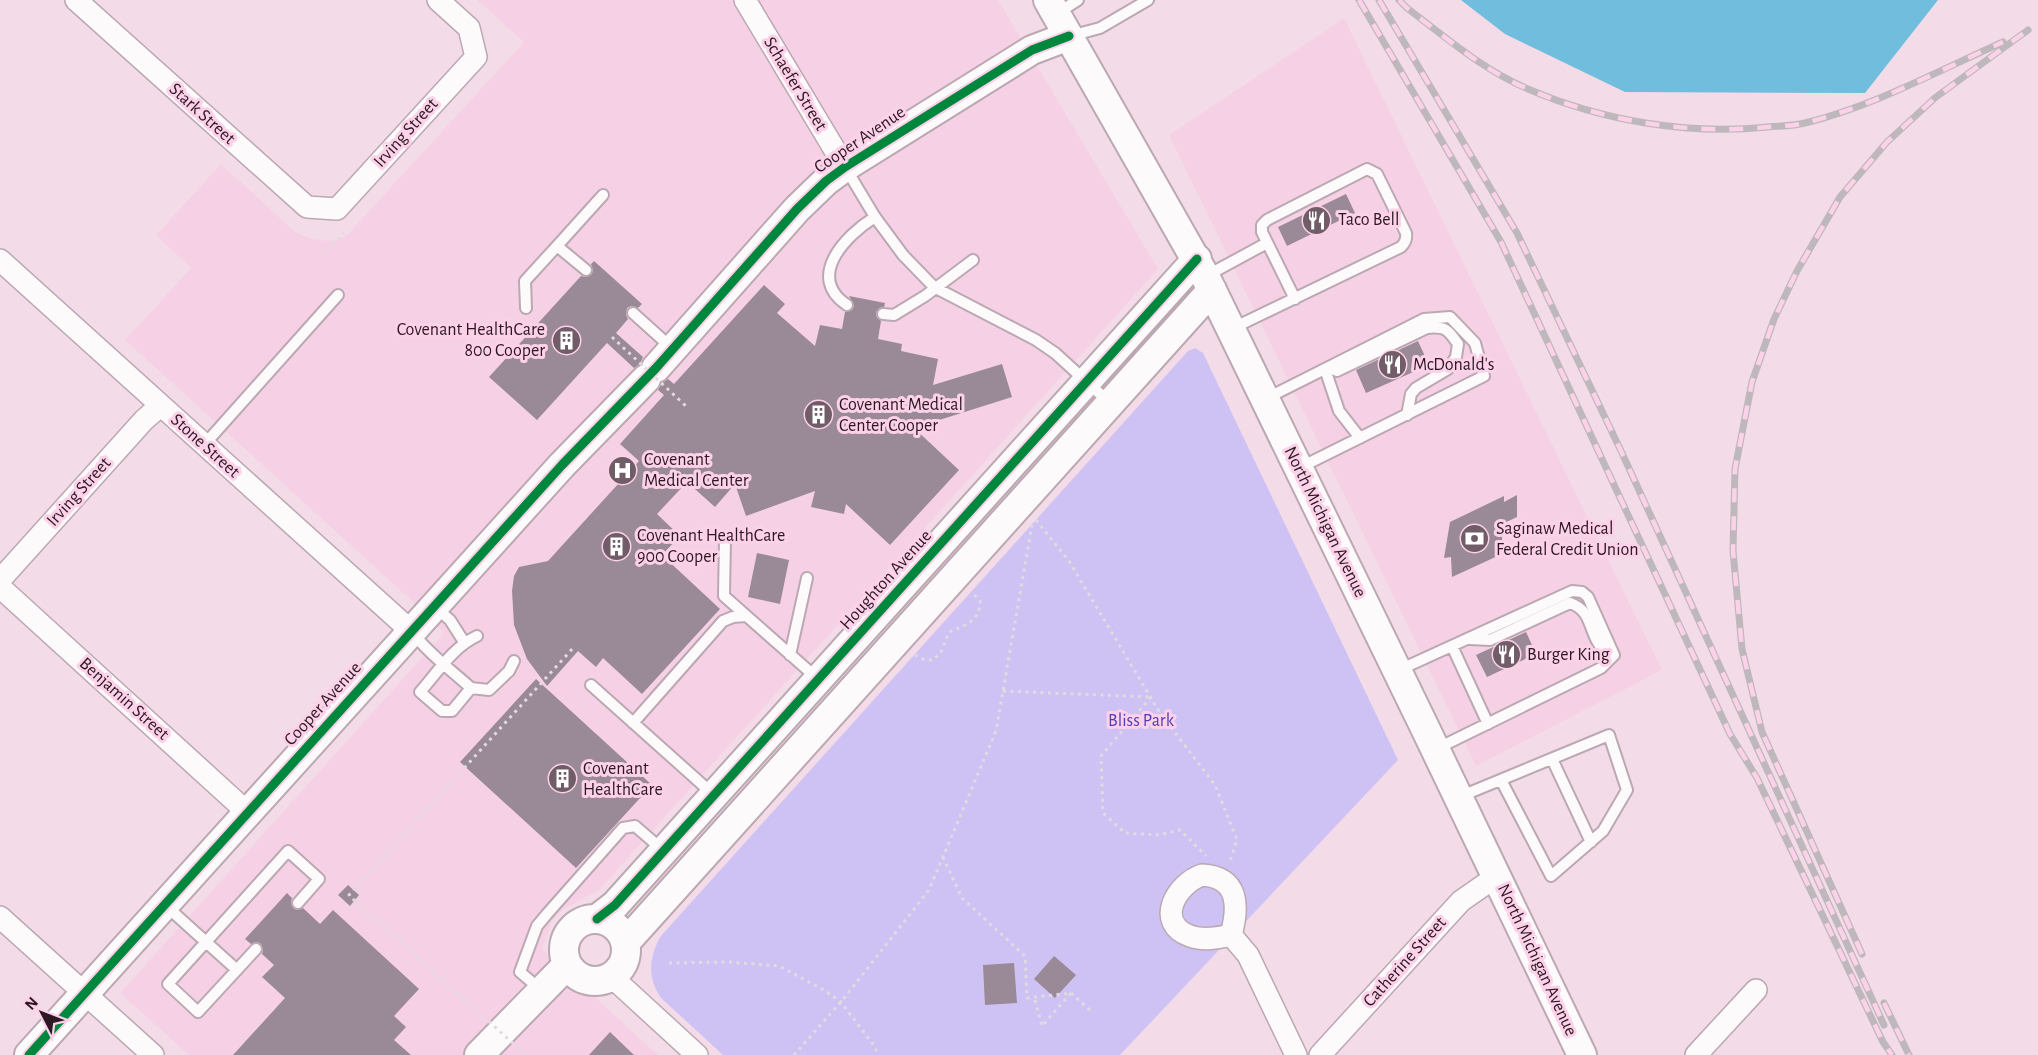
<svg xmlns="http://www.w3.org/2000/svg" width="2038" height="1055" font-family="'Alegreya Sans',sans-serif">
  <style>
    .built { fill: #f6d1e5 }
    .green { fill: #cec2f5 }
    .water { fill: #70bddd }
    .building { fill: #9a8996 }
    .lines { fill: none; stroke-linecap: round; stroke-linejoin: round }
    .lane-casing { stroke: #bba8b2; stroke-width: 14 }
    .street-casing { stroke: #bba8b2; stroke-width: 24 }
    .secondary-casing { stroke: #bba8b2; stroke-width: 32 }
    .path { stroke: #e1dade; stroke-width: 3; stroke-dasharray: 3 4.5; stroke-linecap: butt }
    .lane { stroke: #fdfafc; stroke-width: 10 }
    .street { stroke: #fdfafc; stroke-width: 21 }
    .secondary { stroke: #fdfafc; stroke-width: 28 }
    .rail-casing { stroke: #beb8bc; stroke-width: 7 }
    .rail { stroke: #fdd2e9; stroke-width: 4.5; stroke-dasharray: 14; stroke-linecap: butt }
    .path-bridge { stroke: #e1dade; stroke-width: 3; stroke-dasharray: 3 4.5; stroke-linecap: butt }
    .cycleway-casing { stroke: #fdd2e9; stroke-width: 13 }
    .cycleway { stroke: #00873e; stroke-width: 9 }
    .labels { text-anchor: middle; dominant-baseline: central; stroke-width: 6; stroke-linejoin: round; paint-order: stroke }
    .street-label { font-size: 18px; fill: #2b1823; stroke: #fdd2e9 }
    .poi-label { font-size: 18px; fill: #2b1823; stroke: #fdd2e9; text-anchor: start }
    .park-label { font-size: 18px; fill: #523eb3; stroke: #fdd2e9 }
  </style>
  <rect width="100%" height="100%" fill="#f3dce8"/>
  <path class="built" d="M477 0H998L1158 269 599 890 562 910 552 921 542 949 658 1055H189L120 993 444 633 411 600 125 340 191 268 156 235 221 164 293 230 303 236 313 239 329 241 339 240 348 234 524 42Z
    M1344 18 1662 670 1476 766 1169 135Z"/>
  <path class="green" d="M1195 348 1203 353 1398 760 1120 1055H723L661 998C647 978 649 959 660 937L1188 351Z"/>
  <path class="water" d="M1461 0H1938L1865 93 1625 92 1505 34Z"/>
  <path class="building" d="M1346 194 1355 213 1287 246 1278 227Z
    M594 261 642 304 638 308 631 306 627 308 626 315 628 319 616 333 643 357 640 364 634 368 607 343 537 420 489 377 581 276 585 277 591 275 593 271 591 264Z
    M764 285 785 304 777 313 815 346 820 325 842 329 845 312 852 310 854 306 849 296 885 303 884 307 879 308 876 313 877 318 881 321 878 339 902 344 901 351 938 359 933 385 1002 364 1012 397 914 428 959 470 890 545 846 504 844 514 811 507 815 491 746 516 735 484 715 507 687 482 657 514 680 536 662 555 720 609 642 694 603 658 596 667 578 651 547 686 527 659 514 625 512 591 514 576 519 567 548 561 639 461 620 444 664 395 658 390 662 383 668 379 674 384Z
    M1418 341 1429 365 1366 393 1356 370Z
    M1517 495V517L1502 524V554L1452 577 1451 557 1444 558 1450 522 1504 496V502Z
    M757 553 789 560 780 604 748 597Z
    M1526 632 1536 654 1487 677 1476 655Z
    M536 679 652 785 576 868 460 762Z
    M348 885 359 895 350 906 338 895Z
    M287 893 292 898 291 902 293 908 297 910 303 908 320 924 333 910 419 989 394 1016 406 1027 394 1040 411 1055H233L285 998 262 977 274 965 262 954 263 950 261 944 257 942 251 944 245 939Z
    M1054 956 1076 975 1055 998 1034 979Z
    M1014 963 1017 1003 985 1005 983 965Z
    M610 1032 634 1055H589Z"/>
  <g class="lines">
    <defs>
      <path id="lane" d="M1056 14 1078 0
        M1070 36 1100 28 1148 0
        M845 167 875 217 903 255 934 287 1036 340 1055 353 1110 403
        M586 270 557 246 603 195
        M1206 276 1267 243
        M847 305C805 277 846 235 875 217
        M526 308 525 281 557 246
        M633 313 673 349
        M883 314 894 315 925 296 973 260
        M1231 329 1401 247C1405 243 1407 239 1406 233L1377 174 1367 169 1267 220 1262 225V232L1295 299
        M1329 367 1337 371 1427 328C1446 326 1448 330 1458 344L1456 357 1448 369 1416 388 1411 394 1407 415
        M1325 369 1339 411 1360 438
        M1267 398 1424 319 1450 317 1475 343 1484 376 1299 468
        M204 445 338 295
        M725 538 724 596 818 679
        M436 608 450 620 464 642
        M412 632C429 654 451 670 471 688L452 711H442L420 692C437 673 453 647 477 636
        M1470 639 1490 640 1570 603C1593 611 1588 631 1601 647 1603 650 1610 652 1613 655
        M1452 646 1488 724
        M790 655 807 578
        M1399 670 1572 591 1582 592 1588 597 1614 655 1601 668 1436 749
        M591 685 714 795
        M471 688 489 690 509 671 514 661
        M633 723 723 621 733 617 746 616
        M1552 759 1591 842
        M1459 797 1609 735 1627 790 1603 831 1551 876 1501 780
        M165 905 237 970
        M256 949 198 1012 168 984 288 851 319 879 298 903
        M541 990 520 972 537 926 547 914 623 828 635 826 664 851"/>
      <path id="street" d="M76 0 307 207 337 209 476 57 469 28 438 0
        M745 0 845 167
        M0 260 411 631
        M0 580 144 420 160 406
        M0 587 247 812
        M1202 875C1239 877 1239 906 1231 935 1218 938 1203 941 1190 936 1154 923 1176 884 1202 875Z
        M0 917 153 1055
        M1231 935 1248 955 1296 1055
        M613 978 697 1055
        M1320 1055 1461 901 1497 876
        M1696 1055 1756 990"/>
      <path id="secondary" d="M1048 0 1205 276 1426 730 1582 1055
        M656 368 797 209 826 181 845 167 1032 50 1069 36
        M564 950a31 31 0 1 1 62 0a31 31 0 1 1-62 0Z
        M597 919 615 905 1197 259
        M626 942 1212 290
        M29 1055 562 465 646 379
        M479 1055 567 965"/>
    </defs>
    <use href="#lane" class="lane-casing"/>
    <use href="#street" class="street-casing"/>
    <use href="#secondary" class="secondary-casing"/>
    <path class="path" d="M322 256 344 233
      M1036 520 1069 561 1160 713 1215 785 1237 840 1229 864
      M915 655 925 660H933L941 652 949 632C965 625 980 622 980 601L972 592
      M1003 691 1151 697
      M1151 697 1101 756 1103 813 1125 833 1159 835 1180 830 1206 856
      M943 857 962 898 1025 956 1027 998 1071 993 1042 1026 1034 997
      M355 901 349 895 574 647
      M669 963 728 962 779 966 824 990 841 1002 875 1047 878 1055
      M1071 993 1091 1011
      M794 1055 841 1002 929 890 996 731 1032 525"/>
    <use href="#lane" class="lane"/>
    <use href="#street" class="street"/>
    <use href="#secondary" class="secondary"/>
    <defs>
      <path id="rail" d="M1359 0 1501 242 1730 734 1757 778 1883 1042 1892 1055
        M1379 0 1517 233 1622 453 1884 1025
        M1399 0 1407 8C1445 37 1483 70 1528 89 1603 121 1687 135 1768 127 1780 126 1793 126 1805 123 1874 106 1938 71 2003 42
        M1862 954 1762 732 1742 649 1733 551 1735 469 1752 382 1774 319 1797 271 1840 197 1887 142 1936 97 2028 30
        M1884 1003 1909 1055"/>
    </defs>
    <use href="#rail" class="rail-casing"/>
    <use href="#rail" class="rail"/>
    <path class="path-bridge" d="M612 337 688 408
      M355 901 526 1055"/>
    <defs>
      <path id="cycleway" d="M597 919 615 905 1197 259
        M29 1055 562 465 656 368 797 209 826 181 845 167 1032 50 1069 36"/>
    </defs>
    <use href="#cycleway" class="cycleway-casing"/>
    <use href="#cycleway" class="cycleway"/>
  </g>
  <defs>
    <symbol id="restaurant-disc" viewBox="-11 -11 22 22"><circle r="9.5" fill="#715d68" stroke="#fdd2e9"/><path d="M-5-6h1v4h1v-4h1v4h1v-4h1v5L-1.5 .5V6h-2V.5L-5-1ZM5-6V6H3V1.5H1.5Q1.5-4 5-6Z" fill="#fff"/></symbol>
    <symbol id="building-disc" viewBox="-11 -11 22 22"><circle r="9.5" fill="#715d68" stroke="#fdd2e9"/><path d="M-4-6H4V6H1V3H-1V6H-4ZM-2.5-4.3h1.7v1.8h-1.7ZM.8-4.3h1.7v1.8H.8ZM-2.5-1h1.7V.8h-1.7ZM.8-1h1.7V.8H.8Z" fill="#fff"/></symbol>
    <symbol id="hospital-disc" viewBox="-11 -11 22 22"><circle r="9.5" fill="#715d68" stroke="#fdd2e9"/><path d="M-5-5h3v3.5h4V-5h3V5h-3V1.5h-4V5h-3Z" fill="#fff"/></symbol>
    <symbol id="bank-disc" viewBox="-11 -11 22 22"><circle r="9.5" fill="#715d68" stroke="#fdd2e9"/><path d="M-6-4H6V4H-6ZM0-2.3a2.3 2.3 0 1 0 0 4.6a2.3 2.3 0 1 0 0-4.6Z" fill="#fff"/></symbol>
  </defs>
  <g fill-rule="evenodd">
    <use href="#restaurant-disc" x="1300" y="204" width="33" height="33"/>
    <use href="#building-disc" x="550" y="324" width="33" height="33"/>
    <use href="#restaurant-disc" x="1376" y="348" width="33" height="33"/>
    <use href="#building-disc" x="802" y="398" width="33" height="33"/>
    <use href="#hospital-disc" x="606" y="454" width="33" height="33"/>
    <use href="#bank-disc" x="1458" y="522" width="33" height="33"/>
    <use href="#building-disc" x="600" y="530" width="33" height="33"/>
    <use href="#restaurant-disc" x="1490" y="638" width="33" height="33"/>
    <use href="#building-disc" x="546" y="762" width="33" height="33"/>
  </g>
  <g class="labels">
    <g class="street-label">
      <text transform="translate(795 84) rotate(59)">Schaefer Street</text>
      <text transform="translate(202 114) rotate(42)">Stark Street</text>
      <text transform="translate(406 133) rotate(-48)">Irving Street</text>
      <text transform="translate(860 140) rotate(-34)">Cooper Avenue</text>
      <text transform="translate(205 446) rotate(42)">Stone Street</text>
      <text transform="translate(79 492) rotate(-48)">Irving Street</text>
      <text transform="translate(1325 522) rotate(64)">North Michigan Avenue</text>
      <text transform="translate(886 580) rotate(-48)">Houghton Avenue</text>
      <text transform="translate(124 699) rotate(42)">Benjamin Street</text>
      <text transform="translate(323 704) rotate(-48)">Cooper Avenue</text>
      <text transform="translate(1537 960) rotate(65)">North Michigan Avenue</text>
      <text transform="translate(1405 962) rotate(-48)">Catherine Street</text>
    </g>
    <g class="poi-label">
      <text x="1338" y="220">Taco Bell</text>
      <text x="545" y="330" text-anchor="end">Covenant HealthCare<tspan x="545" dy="21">800 Cooper</tspan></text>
      <text x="1413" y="365">McDonald's</text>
      <text x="839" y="405">Covenant Medical<tspan x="839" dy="21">Center Cooper</tspan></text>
      <text x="644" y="460">Covenant<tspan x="644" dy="21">Medical Center</tspan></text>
      <text x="1496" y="529">Saginaw Medical<tspan x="1496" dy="21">Federal Credit Union</tspan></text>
      <text x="637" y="536">Covenant HealthCare<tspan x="637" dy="21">900 Cooper</tspan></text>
      <text x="1527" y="655">Burger King</text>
      <text x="583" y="769">Covenant<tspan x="583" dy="21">HealthCare</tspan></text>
    </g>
    <g class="park-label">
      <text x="1141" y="721">Bliss Park</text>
    </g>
  </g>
  <g transform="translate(42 1013) rotate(312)" stroke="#fdd2e9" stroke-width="4.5" paint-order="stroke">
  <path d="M0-4.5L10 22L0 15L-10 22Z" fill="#2b1823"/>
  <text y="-9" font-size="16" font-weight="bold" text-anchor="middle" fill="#2b1823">N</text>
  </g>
</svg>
